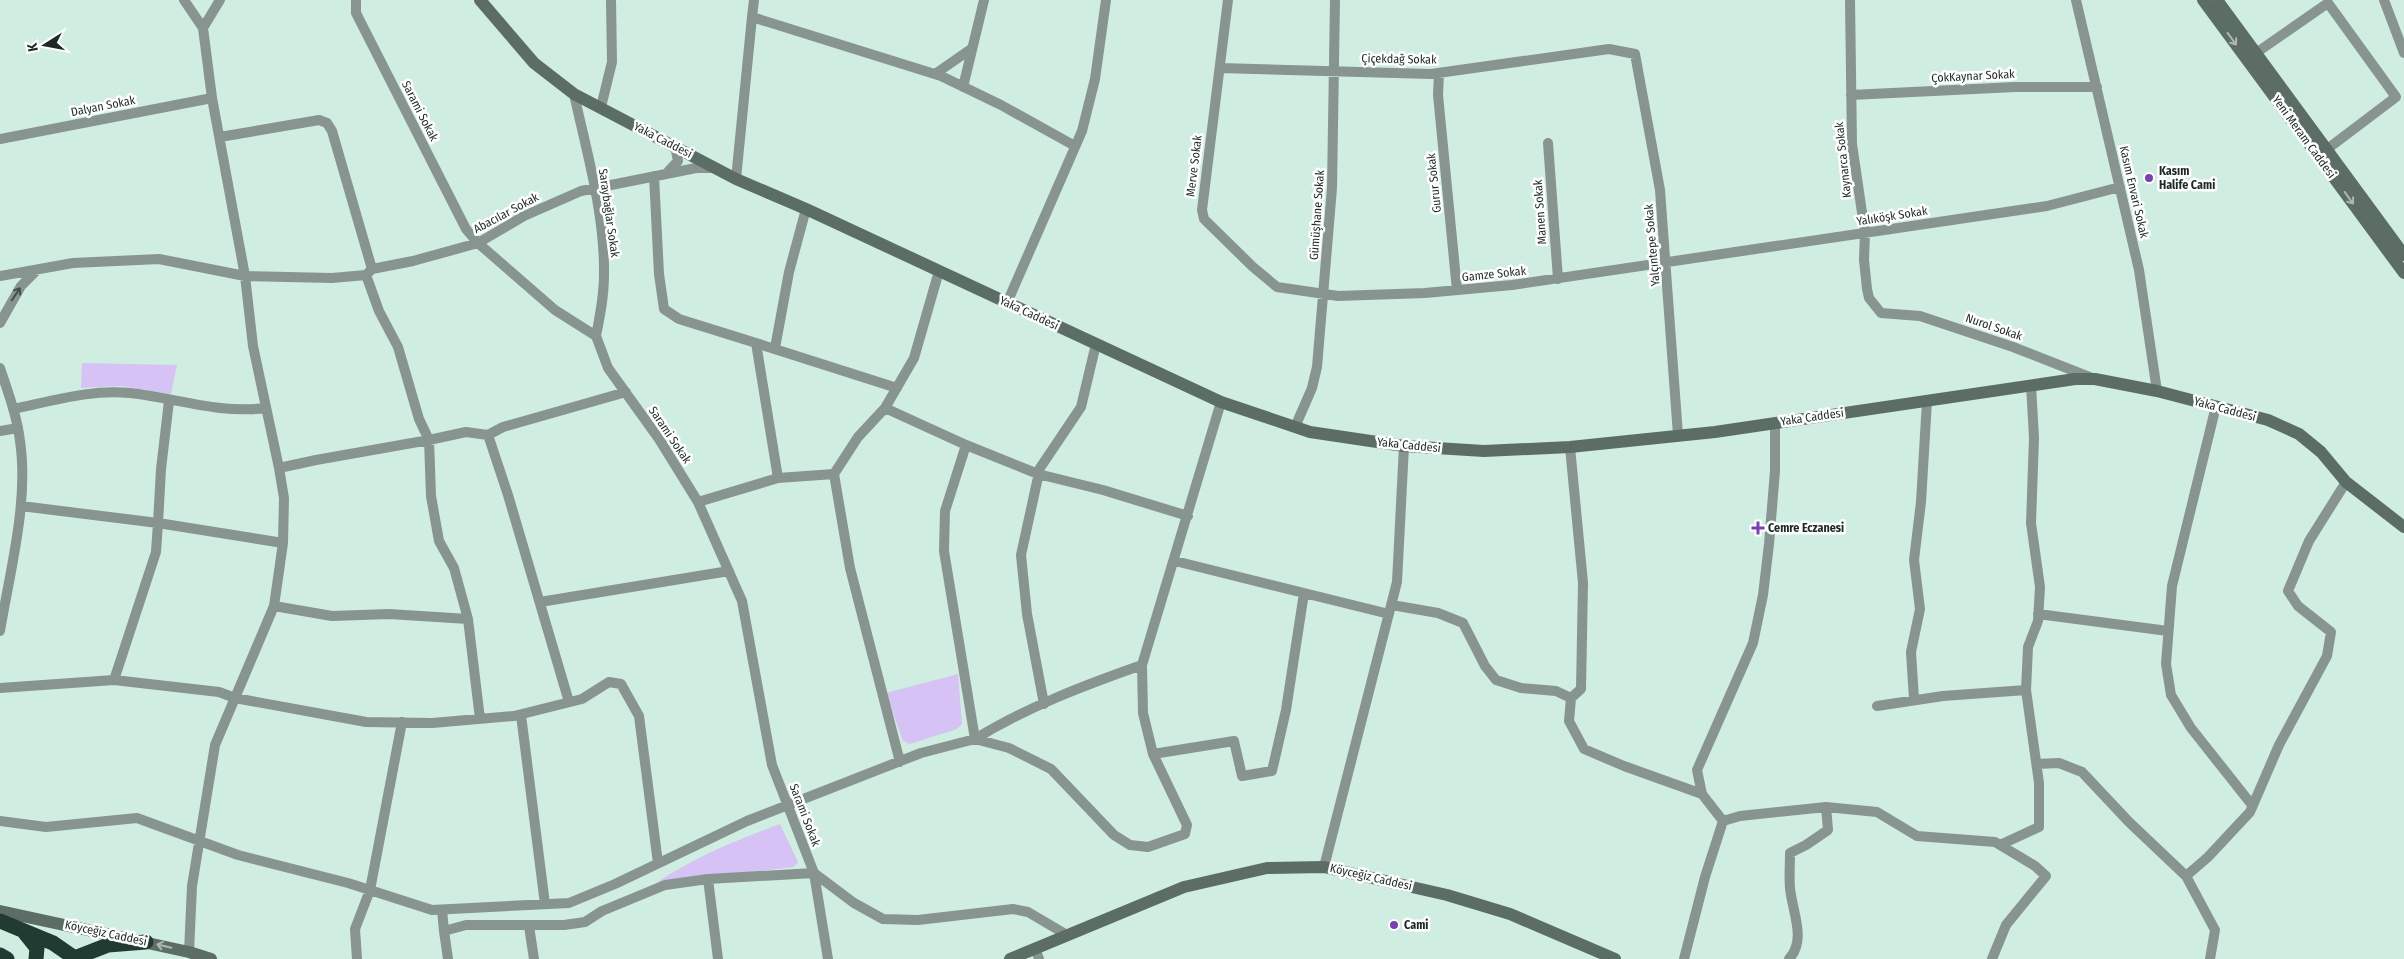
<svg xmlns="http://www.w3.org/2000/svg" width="2404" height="959" font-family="'Fira Sans Condensed',sans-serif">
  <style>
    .green { fill: #d6c2f5 }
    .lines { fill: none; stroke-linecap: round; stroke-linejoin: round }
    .street { stroke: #88948f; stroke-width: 10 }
    .secondary { stroke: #5c6d66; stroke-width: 12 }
    .highway { stroke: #223b32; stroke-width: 15 }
    .oneway { stroke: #aeb6b2 }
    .oneway2 { stroke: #434f4a }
    .poi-dot { fill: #7940b6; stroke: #fff; stroke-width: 2 }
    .labels { text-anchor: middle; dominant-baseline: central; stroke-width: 5; stroke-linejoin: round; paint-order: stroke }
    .street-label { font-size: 12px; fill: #1e2a25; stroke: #fff }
    .poi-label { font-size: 12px; font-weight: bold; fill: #1e2a25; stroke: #fff; text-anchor: start }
  </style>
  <rect width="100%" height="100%" fill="#cfede1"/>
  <path class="green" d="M82 363 177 365 171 394 120 386 81 388Z
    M958 674 962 724 957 729 910 744 903 741 886 693Z
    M780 824 798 862 794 867 656 883C695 857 736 840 780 824Z"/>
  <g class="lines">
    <path class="street" d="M184 0 203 28
      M356 0V13L466 229 478 243 555 310 596 336 608 368 659 439 698 502 742 601 772 765 814 873 828 959
      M1228 0 1202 210 1204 219 1253 267 1277 287 1338 296 1425 293 1512 285 2047 206 2120 187
      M1850 0 1852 144 1865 233 1864 260 1867 289 1869 298 1881 313 1920 316 2013 347 2092 378
      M2076 0 2139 270 2157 391
      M2384 0 2404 53
      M752 17 754 0
      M2256 53 2328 3 2396 97 2326 150
      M1220 68 1431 74 1609 49 1635 54 1660 190 1678 435
      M1439 73 1438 95 1457 290
      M935 74 971 49
      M963 87 984 0
      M574 94C587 153 605 215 604 275 604 296 600 316 596 336
      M1851 95 2015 87H2097
      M601 107 612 62 611 0
      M220 137 319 120 327 123 332 131 372 269
      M0 139 212 98
      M1548 143 1558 279
      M667 173 678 161 675 146
      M654 176 659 274 664 309 679 319 756 343
      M736 179 752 17 941 76 1001 105 1075 146
      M366 275 379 311 398 347 419 419 429 440 466 432 488 435
      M0 276 73 263 159 259 245 276 332 278 366 275 372 269 413 261 478 243 524 216 581 191 696 168H714
      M1007 303 1082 131 1095 79 1106 0
      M0 323 21 286 37 270
      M775 348 789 272 806 209
      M0 368C8 392 17 416 20 441 29 501 10 571 0 631
      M2216 406 2172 586 2166 664 2171 695 2191 728 2252 805
      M885 408 914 358 939 271
      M13 409C52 401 91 389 130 393 176 398 219 414 265 408
      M1295 427 1312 388 1317 367 1332 188 1335 0
      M0 431 18 428
      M966 445 1038 474 1103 490 1188 516
      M1570 447 1583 583 1581 689 1571 698
      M279 468 316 460 429 440 431 496 439 541 454 568 468 619
      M778 478 756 343 897 388
      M698 502 778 478 834 474
      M21 506 158 523 161 469 169 401
      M283 543 158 523 156 552 114 680 219 692 235 698 366 722 432 723 514 716 582 699 609 682 621 684 639 716 658 863
      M1304 593 1389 614
      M540 602 729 571
      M1392 605 1438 613 1463 623 1485 666 1496 680 1521 688 1556 691 1571 698 1569 721 1584 749 1624 766 1702 794
      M274 606 332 616 389 614 468 619 480 719
      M2038 614 2168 631
      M0 688 114 680
      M1914 699 1911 652 1920 609 1914 560 1921 502 1927 401
      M569 702 508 495 488 435 503 427 626 392
      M1044 704 1027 614 1021 555 1040 468 1081 407 1096 344
      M1877 706 1943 696 2026 690
      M521 715 545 904
      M1153 754 1234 741 1242 776 1272 771 1286 710 1304 593 1175 561
      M900 762 850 568 834 474 858 437 885 408 966 445 945 511 944 551 975 739C1027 707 1085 685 1142 665
      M2037 764 2059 763 2082 772 2129 822 2186 876 2215 930 2210 959
      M0 821 46 827 137 818 238 855 348 883 432 910 569 903 615 884 747 821 921 753 975 739 1009 748 1051 769 1114 835 1130 845 1148 847 1185 834 1187 825 1153 754 1143 713 1142 665 1221 402
      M1723 821 1702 794 1697 770 1753 643 1763 595 1769 544 1775 471V423
      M2000 845 2039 827V783L2026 690 2028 647 2038 621 2040 587 2031 523 2034 438 2031 385
      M1324 867 1397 582 1404 446
      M2186 876 2208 857 2250 812 2279 745 2327 656 2331 632 2298 606 2288 591 2309 541 2346 482
      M442 910 444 931
      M529 926 534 959
      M1035 948 1039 959
      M189 952 192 886 215 745 274 606 283 543 284 498 279 468 253 346 245 276 212 98 203 28 220 0
      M357 959 355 929 370 890 402 722
      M448 959 444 931 466 925H564L585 922 602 911 665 885 708 879
      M718 959 708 879 814 873 854 903 883 919 918 920 1013 909 1028 912 1067 935
      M1684 959 1705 877 1723 821 1740 816 1826 807 1877 812 1917 836 1995 842 2035 866 2046 876 2006 925 1992 959
      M1789 959C1807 940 1792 911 1790 888 1789 877 1790 865 1790 853L1806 845 1828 830 1826 807"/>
    <path class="secondary" d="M480 0 534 63 574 94 736 179 806 209 1221 402 1310 432 1404 446 1484 451 1570 447 1715 432 2075 379H2095L2157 391 2268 420 2299 434 2321 452 2346 482 2404 527
      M2203 0 2404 273
      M2217 0 2404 255
      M0 911 189 952 211 959
      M1010 959 1184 887 1267 868 1324 867 1447 895 1510 914 1615 959"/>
    <path class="highway" d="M0 921 53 943 76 959
      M25 933 37 948 36 959
      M0 955 7 959
      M72 959 108 945 146 942"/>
  </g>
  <defs><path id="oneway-shaft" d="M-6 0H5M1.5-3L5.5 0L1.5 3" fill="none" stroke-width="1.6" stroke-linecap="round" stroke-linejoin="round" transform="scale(1.25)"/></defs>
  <g class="oneway">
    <use href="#oneway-shaft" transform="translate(2232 39) rotate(54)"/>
    <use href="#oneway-shaft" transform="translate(2349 198) rotate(54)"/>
    <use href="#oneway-shaft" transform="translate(164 946) rotate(-167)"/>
  </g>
  <use class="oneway2" href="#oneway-shaft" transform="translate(16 294) rotate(-56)"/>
  <g class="poi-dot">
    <circle cx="2149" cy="178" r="5"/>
    <path d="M1755.5 520.5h5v5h5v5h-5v5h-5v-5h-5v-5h5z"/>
    <circle cx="1394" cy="925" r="5"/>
  </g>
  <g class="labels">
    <g class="street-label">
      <text transform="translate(1399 59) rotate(1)">Çiçekdağ Sokak</text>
      <text transform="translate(1973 76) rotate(-3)">ÇokKaynar Sokak</text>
      <text transform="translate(103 106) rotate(-11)">Dalyan Sokak</text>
      <text transform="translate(420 111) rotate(63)">Sarami Sokak</text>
      <text transform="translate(2304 137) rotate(54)">Yeni Meram Caddesi</text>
      <text transform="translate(663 140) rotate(27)">Yaka Caddesi</text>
      <text transform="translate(1843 160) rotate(-96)">Kaynarca Sokak</text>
      <text transform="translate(1194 166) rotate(-83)">Merve Sokak</text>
      <text transform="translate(1434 183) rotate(-96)">Gurur Sokak</text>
      <text transform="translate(2134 192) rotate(77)">Kasım Envari Sokak</text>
      <text transform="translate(1540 212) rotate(-94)">Manen Sokak</text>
      <text transform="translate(506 213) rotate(-28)">Abacılar Sokak</text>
      <text transform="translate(609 213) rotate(82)">Saraybağlar Sokak</text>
      <text transform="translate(1317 215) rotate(-86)">Gümüşhane Sokak</text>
      <text transform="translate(1892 216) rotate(-9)">Yalıköşk Sokak</text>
      <text transform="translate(1652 245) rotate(-95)">Yalçıntepe Sokak</text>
      <text transform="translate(1494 274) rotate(-6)">Gamze Sokak</text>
      <text transform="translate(1029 313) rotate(25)">Yaka Caddesi</text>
      <text transform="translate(1994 327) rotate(19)">Nurol Sokak</text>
      <text transform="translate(2225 409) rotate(15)">Yaka Caddesi</text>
      <text transform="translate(1812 417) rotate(-8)">Yaka Caddesi</text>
      <text transform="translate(670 435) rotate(56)">Sarami Sokak</text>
      <text transform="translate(1409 445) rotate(6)">Yaka Caddesi</text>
      <text transform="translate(805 815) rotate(69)">Sarami Sokak</text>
      <text transform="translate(1371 877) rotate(13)">Köyceğiz Caddesi</text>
      <text transform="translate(106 933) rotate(12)">Köyceğiz Caddesi</text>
    </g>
    <g class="poi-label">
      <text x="2159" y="171">Kasım<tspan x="2159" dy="14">Halife Cami</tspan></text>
      <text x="1768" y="528">Cemre Eczanesi</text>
      <text x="1404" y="925">Cami</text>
    </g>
  </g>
  <g transform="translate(45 45) rotate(259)" stroke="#ffffff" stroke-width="4" paint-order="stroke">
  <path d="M0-4L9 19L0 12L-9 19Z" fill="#1e2a25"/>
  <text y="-8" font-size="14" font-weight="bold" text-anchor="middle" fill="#1e2a25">K</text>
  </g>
</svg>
